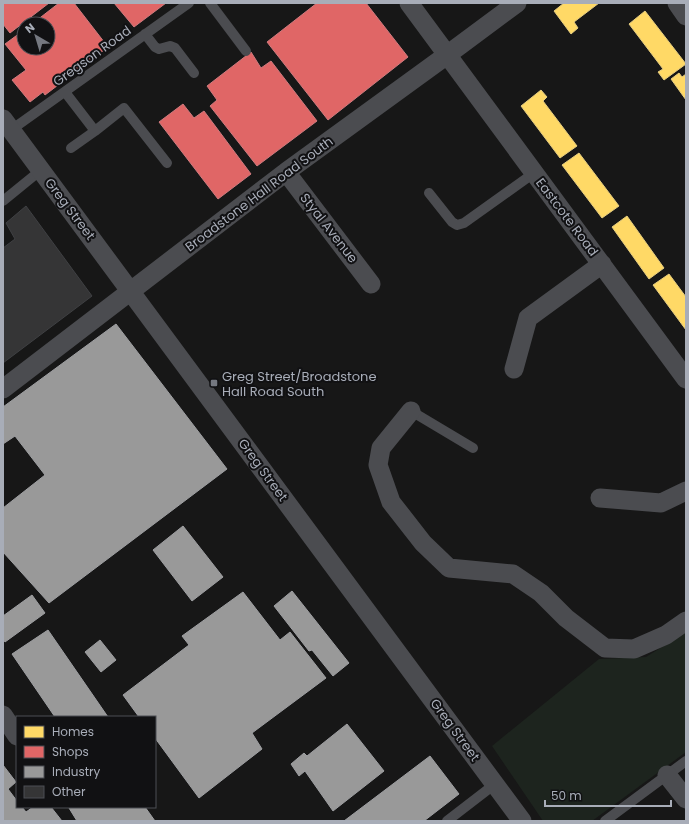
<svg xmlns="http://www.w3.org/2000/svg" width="689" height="824" font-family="Poppins,sans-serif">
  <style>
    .green { fill: #1d241e }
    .homes { fill: #ffd966; stroke: #e5cc7f }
    .shops { fill: #e06666; stroke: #cf7b7f }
    .industry { fill: #999; stroke: #9e9fa2 }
    .building { fill: #353536; stroke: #3f4043 }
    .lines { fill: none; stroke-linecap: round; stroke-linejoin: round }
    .lane { stroke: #4b4c50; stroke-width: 10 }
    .street { stroke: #4b4c50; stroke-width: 19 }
    .poi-dot { fill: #757880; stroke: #111113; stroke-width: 1.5 }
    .labels { text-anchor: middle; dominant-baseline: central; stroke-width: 4; stroke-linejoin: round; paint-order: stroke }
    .street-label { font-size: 13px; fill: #a8adb8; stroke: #111113 }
    .poi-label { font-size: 13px; fill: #a8adb8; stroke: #111113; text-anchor: start }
  </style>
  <rect width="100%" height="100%" fill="#171717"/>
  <path class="green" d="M686 632V752L592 821H543L492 746 599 659 646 657Z"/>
  <path class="homes" d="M564 3H599L574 22 578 28 571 34 554 11Z
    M645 11 686 64 664 80 658 72 663 69 629 24Z
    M679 73 682 77 686 74V100L671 79Z
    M541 90 547 97 543 101 577 146 560 158 521 106Z
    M579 153 619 206 602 218 562 165Z
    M627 216 664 268 649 279 612 227Z
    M669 274 686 297V330L653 285Z"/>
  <path class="shops" d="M3 3H49L10 33 3 24Z
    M59 3H74L108 47 45 95 43 92 30 102 12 80 26 70 5 44 24 30V48H48V24H32Z
    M114 3H166L134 27Z
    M317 3H366L408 57 328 120 267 42Z
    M251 52 261 68 271 61 317 121 257 166 210 106 217 100 207 86Z
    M183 104 194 118 204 111 251 174 218 199 159 122Z"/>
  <path class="industry" d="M116 324 227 469 49 603 3 552V508L45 475 15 436 3 444V407Z
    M183 526 223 577 192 601 153 550Z
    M292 591 349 663 333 676 312 650 309 651 274 606Z
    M243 592 280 640 290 632 326 678 252 733 262 749 199 798 155 738V717H139L123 695 189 645 182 636Z
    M32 595 45 613 5 642 3 639V616Z
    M48 630 108 717H55L12 654Z
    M100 640 116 660 101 672 85 652Z
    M347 724 384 771 333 811 305 771 299 776 291 764 304 753 307 756Z
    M430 756 459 794 424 821H344Z
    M3 765 16 782 8 789 17 801V807H22L26 812 33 807H51L62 821H3Z
    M71 807H145L155 821H77L69 808Z"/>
  <path class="building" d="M26 206 92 296 3 363V248L15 239 6 223Z"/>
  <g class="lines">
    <path class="lane" d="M210 3 246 51
      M145 34 155 47 159 49 170 46 175 48 194 73
      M65 92 95 131 71 148
      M11 130 189 3
      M95 131 124 108 167 163
      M429 193 452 222 457 225 464 223 534 173
      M3 201 41 170
      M411 411 473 448
      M447 821 495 784
      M605 821 686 761"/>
    <path class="street" d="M409 3 686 379
      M677 3 686 16
      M3 119 522 821
      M286 172 371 284
      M514 369 528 318 602 264
      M3 389 286 172 447 55 517 3
      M411 411 381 448 378 465 391 502 423 543 449 568 513 574 541 593 566 618 605 648 634 649 666 635 686 621
      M600 498 661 503 686 491
      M3 715 17 736
      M667 775 686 799"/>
  </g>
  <rect class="poi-dot" x="210" y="379" width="8" height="8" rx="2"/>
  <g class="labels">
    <g class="street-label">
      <text transform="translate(92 56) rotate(-36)">Gregson Road</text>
      <text transform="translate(259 194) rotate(-37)">Broadstone Hall Road South</text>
      <text transform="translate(70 209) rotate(53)">Greg Street</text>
      <text transform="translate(567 217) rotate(53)">Eastcote Road</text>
      <text transform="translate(329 228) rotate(52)">Styal Avenue</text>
      <text transform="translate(263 470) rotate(54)">Greg Street</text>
      <text transform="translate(455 730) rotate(54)">Greg Street</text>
    </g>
    <g class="poi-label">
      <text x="222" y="376">Greg Street/Broadstone<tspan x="222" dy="15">Hall Road South</tspan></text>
    </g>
  </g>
  <rect width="689" height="824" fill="none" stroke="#a8adb8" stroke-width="8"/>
  <rect x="16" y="716" width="140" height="92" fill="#111113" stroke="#4d4f55"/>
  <rect x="24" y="726" width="20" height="12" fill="#ffd966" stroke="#4d4f55"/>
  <text x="52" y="736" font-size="12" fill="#a8adb8">Homes</text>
  <rect x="24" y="746" width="20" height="12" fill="#e06666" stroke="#4d4f55"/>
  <text x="52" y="756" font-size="12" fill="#a8adb8">Shops</text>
  <rect x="24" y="766" width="20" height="12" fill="#999999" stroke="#4d4f55"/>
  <text x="52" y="776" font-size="12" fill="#a8adb8">Industry</text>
  <rect x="24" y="786" width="20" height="12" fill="#353536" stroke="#4d4f55"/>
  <text x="52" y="796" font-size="12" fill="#a8adb8">Other</text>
  <g transform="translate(36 36) rotate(322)"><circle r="19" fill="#111113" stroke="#4d4f55"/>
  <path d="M0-3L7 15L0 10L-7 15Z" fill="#757880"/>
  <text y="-6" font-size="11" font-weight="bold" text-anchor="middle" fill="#a8adb8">N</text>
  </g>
  <path d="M545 800v6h126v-6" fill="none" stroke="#a8adb8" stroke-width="2"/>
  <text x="551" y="800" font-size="12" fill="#a8adb8" stroke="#111113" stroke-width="3" paint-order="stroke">50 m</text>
</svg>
